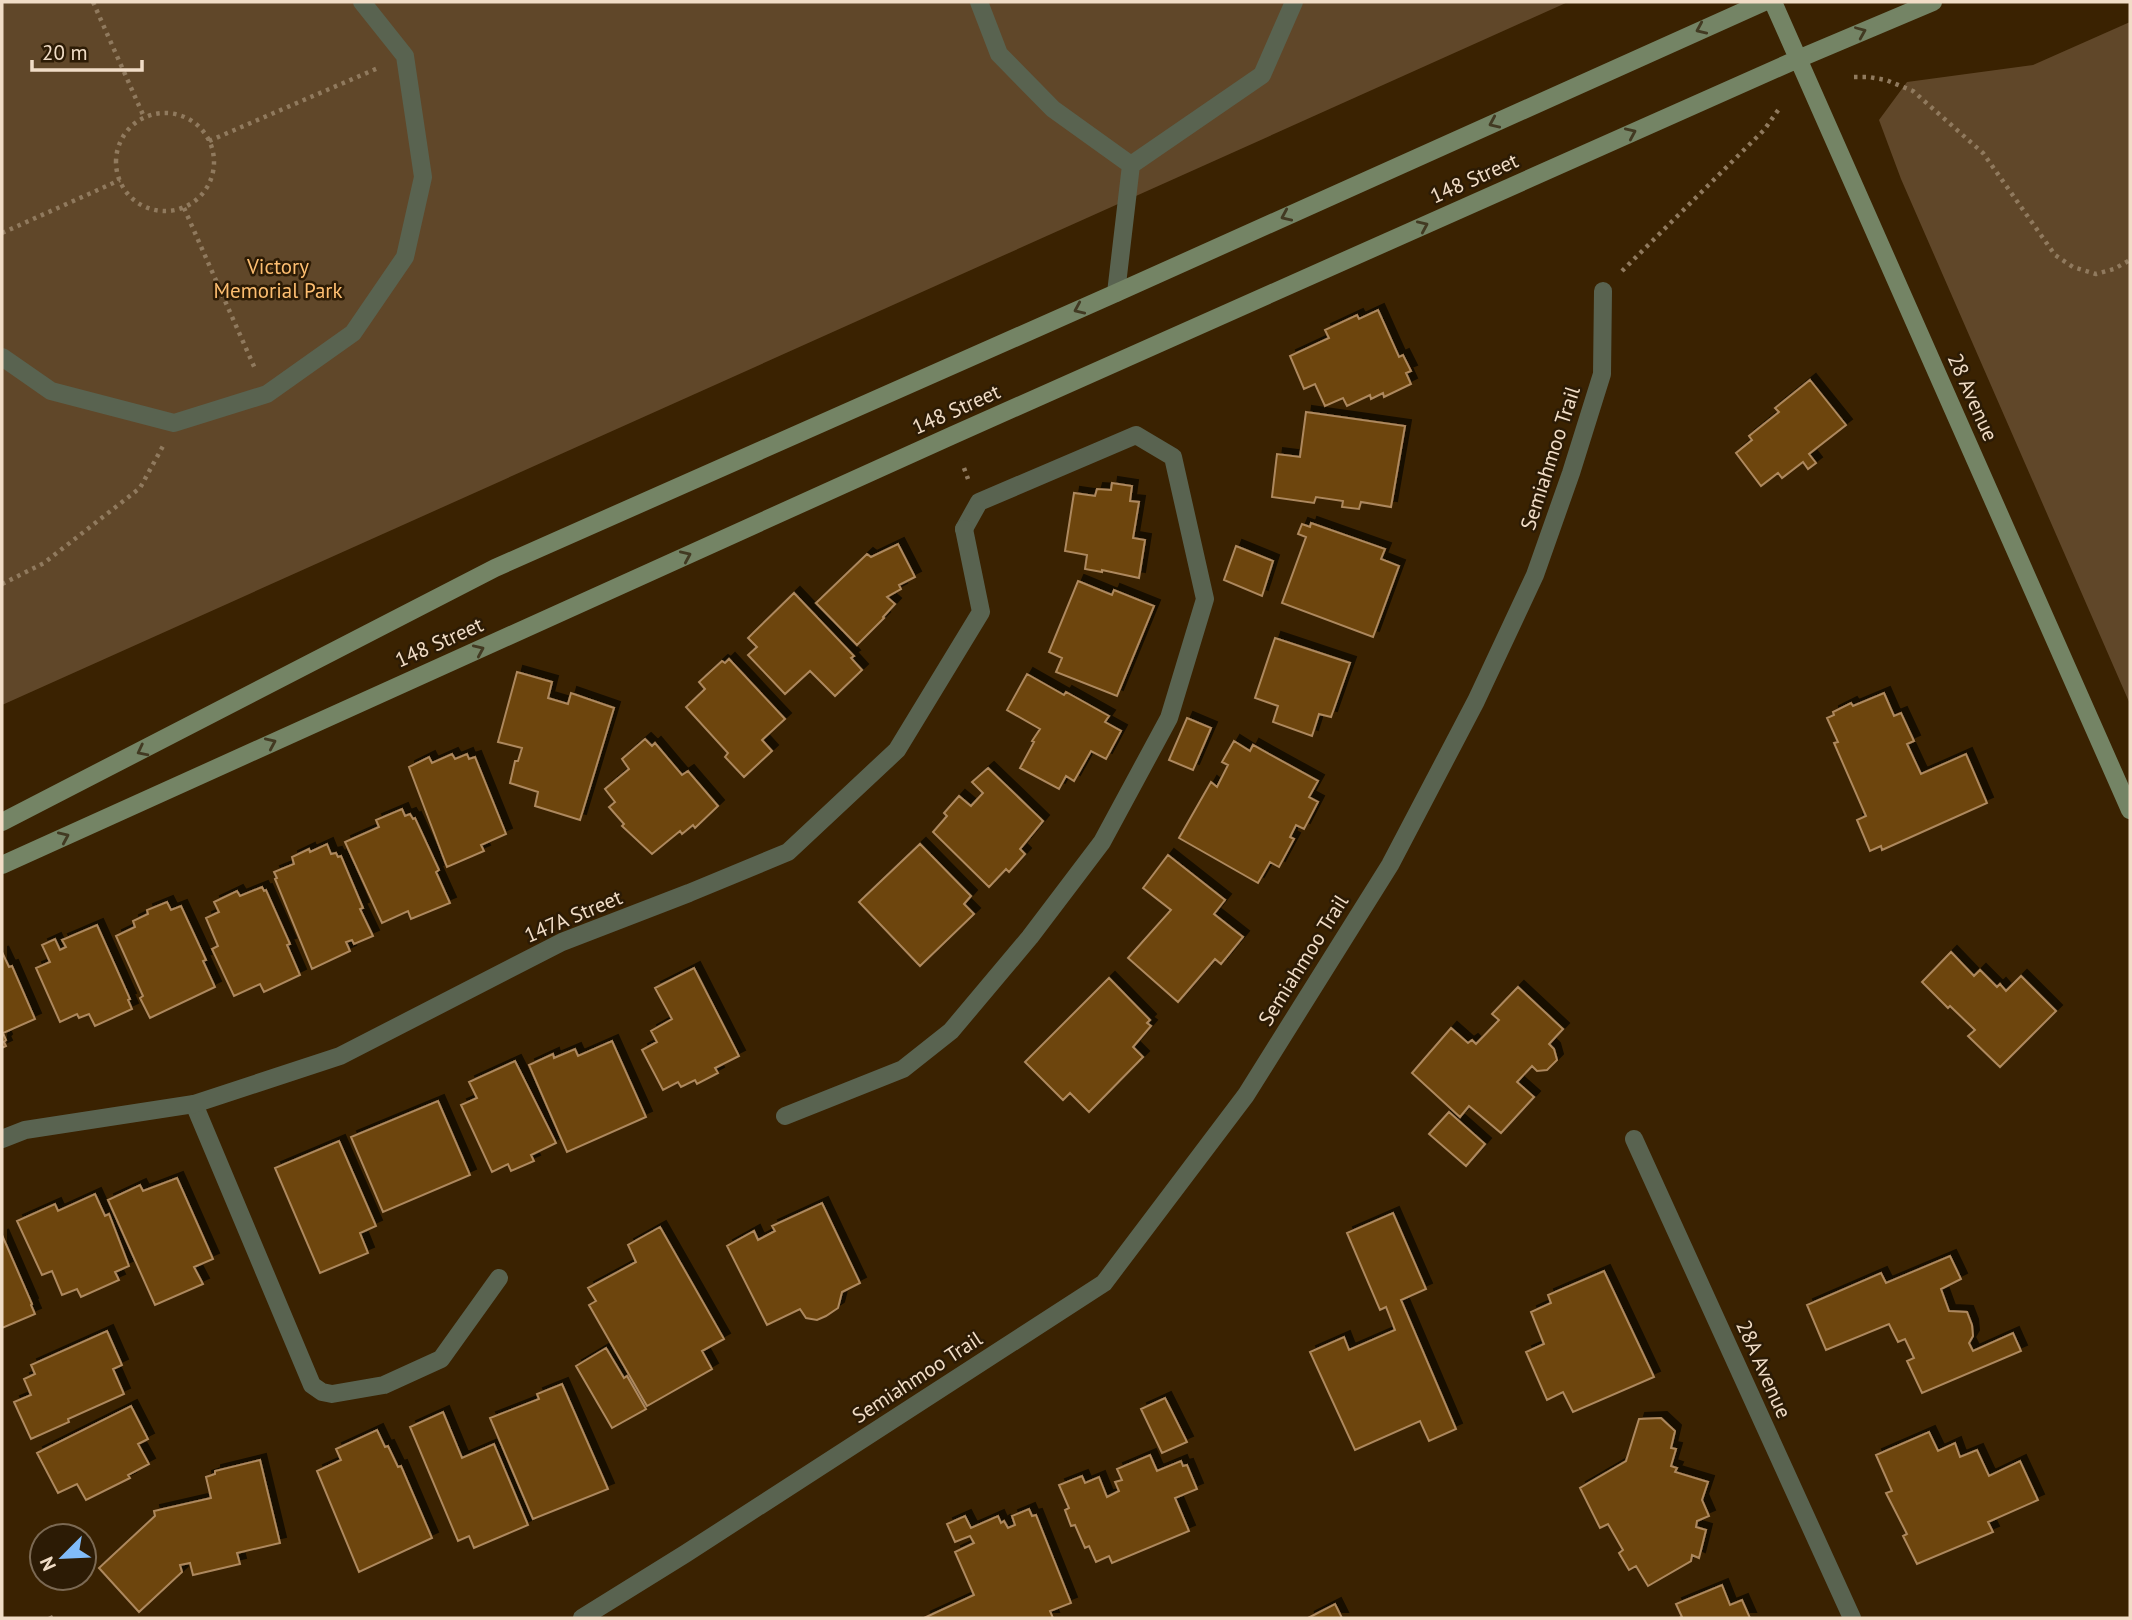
<svg xmlns="http://www.w3.org/2000/svg" width="2132" height="1620" font-family="'PT Sans',sans-serif">
  <style>
    .green { fill: #604729 }
    .building { fill: #6d4508; stroke: #ad885e; stroke-width: 2; filter: url(#shadow) }
    .lines { fill: none; stroke-linecap: round; stroke-linejoin: round }
    .path { stroke: #907a5e; stroke-width: 4.5; stroke-dasharray: 3.5 5; stroke-linecap: butt }
    .lane { stroke: #596350; stroke-width: 18 }
    .street { stroke: #596350; stroke-width: 18 }
    .secondary { stroke: #748465; stroke-width: 18 }
    .oneway { stroke: #423a22 }
    .labels { text-anchor: middle; dominant-baseline: central; stroke-width: 5; stroke-linejoin: round; paint-order: stroke }
    .street-label { font-size: 21px; fill: #f1ddc7; stroke: #2c1b05 }
    .park-label { font-size: 21px; fill: #fdbe71; stroke: #2c1b05 }
  </style>
  <defs>
    <filter id="shadow"><feDropShadow dx="6" dy="-6" stdDeviation="0" flood-color="#0009"/></filter>
  </defs>
  <rect width="100%" height="100%" fill="#3a2201"/>
  <path class="green" d="M2 2H1568L2 705Z
    M2130 22V704L1901 179 1879 120 1907 82 2033 65Z"/>
  <path class="building" d="M1378 310 1399 357 1403 355 1411 371 1406 373 1411 384 1384 397 1383 393 1371 399 1370 395 1347 406 1343 398 1325 406 1315 384 1304 389 1290 356 1329 338 1325 330 1357 315 1359 319Z
    M1810 380 1846 425 1809 454 1816 463 1808 469 1803 462 1782 478 1778 473 1761 486 1736 453 1752 440 1749 436 1779 412 1775 408Z
    M1306 412 1405 426 1391 507 1361 502 1359 509 1342 507 1343 501 1316 497 1314 503 1272 497 1277 454 1300 457Z
    M1112 483 1132 486 1130 501 1139 502 1133 538 1145 540 1139 578 1102 570V572L1085 569 1087 555 1065 551 1074 493 1095 496 1097 489 1111 490Z
    M1311 523 1385 549 1381 559 1399 566 1373 637 1282 603 1306 537 1298 534 1302 524 1310 527Z
    M898 544 915 577 899 585 901 589 887 597 895 604 883 617 884 618 857 645 816 603 867 554 871 557Z
    M1236 546 1273 561 1262 596 1224 580Z
    M1078 581 1112 595 1114 590 1154 606 1117 696 1056 672 1062 658 1049 652Z
    M794 593 854 656 851 658 862 670 835 696 810 671 785 694 748 655 757 647 748 638Z
    M1275 638 1350 663 1331 717 1319 714 1312 736 1273 722 1278 706 1255 698Z
    M729 659 785 719 762 740 772 751 744 777 725 757 728 753 686 707 705 689 699 682 722 661 725 663Z
    M517 672 552 682 548 698 568 704 571 693 614 708 580 820 535 806 538 792 510 783 515 761H518L522 748 498 742Z
    M1027 674 1064 695 1066 692 1109 716 1105 722 1121 731 1106 759 1091 751 1074 781 1066 776 1059 789 1020 768 1034 742 1032 741 1040 729 1007 710Z
    M1884 693 1894 716 1901 713 1914 741 1907 744 1921 774 1966 754 1987 803 1882 850 1881 846 1870 851 1857 820 1866 816 1834 743 1838 742 1827 718 1834 715 1833 712 1851 703 1853 706Z
    M1187 718 1211 728 1193 770 1169 760Z
    M645 739 652 746 655 743 682 775 688 771 718 806 695 828 693 825 682 834 680 831 652 854 622 826 624 824 609 807 615 802 605 789 629 769 622 759Z
    M1234 741 1250 751 1253 745 1318 781 1309 797 1318 802 1304 829 1296 825 1290 837 1294 839 1279 867 1270 862 1258 883 1179 838 1211 782 1217 787 1228 765 1222 762Z
    M452 754 455 759 467 754 469 759 475 757 506 834 481 845 484 851 447 867 409 767 429 757 432 763Z
    M988 768 1043 821 1020 849 1025 854 1009 872 1006 869 989 887 933 832 947 816 944 813 959 796 971 806 983 793 972 782Z
    M402 809 405 816 410 814 413 819 415 818 439 870 436 872 450 903 411 919 408 911 382 923 345 842 379 827 376 820Z
    M327 844 331 854 336 853 338 857 341 856 363 908 360 909 373 936 354 944 352 940 346 942 350 951 312 969 275 879 277 878 274 872 294 864 292 857 309 849 310 852Z
    M920 844 971 896 964 904 974 914 920 966 859 902Z
    M1168 855 1225 900 1214 914 1243 937 1221 964 1215 959 1178 1002 1128 958 1171 910 1143 888Z
    M262 887 264 891 266 890 290 944 287 945 300 975 264 992 260 984 234 996 212 949 218 946 206 918 219 912 214 902 237 891 240 896Z
    M167 902 171 910 181 906 206 960 203 961 215 987 150 1018 140 998 143 996 116 936 135 927 133 921 148 914 147 910Z
    M97 925 130 999 128 1000 132 1009 95 1026 89 1014 79 1018 77 1014 60 1022 36 968 50 962 42 945 55 939 60 950 66 947 62 940Z
    M2 952 9 967 12 966 35 1019 3 1033 6 1040 4 1042 6 1046 2 1048Z
    M1951 952 1974 976 1980 970 1997 987 2000 984 2006 991 2021 976 2056 1011 2000 1067 1968 1036 1975 1030 1950 1006 1948 1008 1922 982Z
    M694 968 739 1056 715 1068 718 1073 697 1084 695 1080 681 1087 678 1082 663 1090 642 1050 657 1042 651 1031 672 1019 655 988Z
    M1109 978 1150 1020 1147 1023 1151 1026 1133 1047 1143 1057 1089 1112 1070 1093 1063 1100 1025 1062Z
    M1518 987 1563 1029 1549 1044 1554 1049 1557 1060 1547 1070 1537 1071 1532 1066 1517 1082 1534 1097 1501 1133 1469 1106 1460 1117 1412 1073 1451 1028 1468 1043 1472 1040 1476 1044 1499 1020 1492 1014Z
    M612 1041 646 1117 567 1152 529 1065 553 1054 554 1058 575 1049 578 1056Z
    M515 1061 556 1143 531 1155 534 1161 511 1171 508 1164 492 1172 461 1105 477 1098 469 1082Z
    M438 1101 470 1175 383 1212 351 1137Z
    M1449 1112 1485 1144 1466 1166 1429 1134Z
    M339 1141 376 1226 360 1233 368 1253 320 1273 275 1168Z
    M177 1178 213 1259 194 1267 203 1284 155 1305 108 1200 140 1185 143 1191Z
    M95 1194 105 1216 109 1214 129 1266 115 1272 119 1280 81 1297 77 1289 62 1295 52 1271 42 1275 17 1221 55 1204 58 1211Z
    M822 1203 860 1283 842 1292 838 1308 826 1316 817 1320 806 1318 800 1309 767 1325 727 1246 754 1231 758 1240 775 1231 772 1226Z
    M1393 1213 1426 1289 1401 1300 1456 1429 1429 1441 1420 1421 1355 1450 1310 1352 1344 1337 1349 1350 1395 1330 1386 1307 1380 1310 1347 1233Z
    M660 1227 724 1339 702 1351 712 1369 647 1406 589 1305 596 1301 588 1288 636 1262 628 1245Z
    M2 1235 32 1304 31 1305 35 1314 2 1328Z
    M1950 1256 1961 1279 1941 1289 1949 1311 1967 1312 1972 1325 1973 1336 1969 1343 1973 1351 2013 1333 2021 1351 1922 1393 1907 1361 1914 1358 1905 1339 1898 1342 1889 1324 1826 1350 1807 1305 1881 1273 1886 1283Z
    M1604 1271 1654 1377 1573 1412 1563 1392 1547 1400 1526 1352 1544 1344 1531 1312 1551 1303 1548 1295Z
    M107 1331 122 1365 113 1369 124 1394 68 1419 69 1422 31 1439 14 1402 31 1395 24 1379 35 1374 31 1365Z
    M606 1348 624 1378 627 1376 646 1409 612 1428 576 1366Z
    M562 1384 608 1489 533 1519 490 1418 539 1399 537 1394Z
    M1165 1398 1187 1442 1162 1453 1141 1409Z
    M131 1406 148 1439 138 1444 149 1464 128 1475 130 1478 86 1500 77 1484 58 1493 37 1453Z
    M443 1412 462 1458 494 1444 528 1525 474 1548 469 1536 458 1541 410 1427Z
    M1661 1418 1675 1431 1671 1448 1676 1449 1671 1466 1677 1468 1675 1472 1708 1482 1702 1500 1709 1516 1697 1521 1696 1527 1706 1530 1699 1558 1692 1555 1691 1561 1648 1586 1636 1566 1629 1570 1619 1553 1623 1550 1608 1524 1600 1528 1580 1488 1626 1461 1639 1419Z
    M377 1430 385 1447 388 1446 398 1467 401 1466 432 1538 359 1572 317 1471 341 1460 336 1449Z
    M1929 1432 1938 1451 1955 1443 1960 1457 1977 1450 1989 1476 2020 1461 2038 1500 1988 1522 1993 1532 1917 1564 1903 1536 1907 1534 1886 1493 1892 1491 1876 1455Z
    M1150 1455 1157 1471 1181 1461 1183 1466 1187 1465 1197 1489 1175 1498 1189 1531 1112 1563 1109 1556 1096 1562 1089 1546 1085 1548 1075 1525 1071 1526 1065 1510 1069 1508 1059 1485 1082 1476 1085 1483 1099 1477 1107 1497 1119 1491 1115 1482 1122 1480 1117 1469Z
    M260 1460 280 1543 237 1553 240 1564 193 1575 190 1563 180 1565 182 1572 139 1612 99 1568 155 1516 154 1511 211 1498 206 1477 215 1474V1471Z
    M1029 1509 1032 1516 1036 1515 1071 1603 1050 1611 1053 1618H924L974 1595 955 1552 974 1543 970 1536 955 1542 947 1524 965 1516 971 1528 998 1516 1001 1523 1004 1521 1008 1528 1015 1525 1012 1516Z
    M1722 1585 1730 1605 1742 1600 1750 1618H1679L1682 1617 1676 1604Z
    M1335 1604 1342 1618H1308Z"/>
  <g class="lines">
    <path class="path" d="M93 2 144 117
      M1854 77H1869L1886 80 1913 91 1983 153 2055 255 2073 267 2096 274 2114 269 2130 260
      M116 162a49 49 0 1 1 98 0a49 49 0 1 1-98 0Z
      M209 141 378 68
      M184 208 256 371
      M2 233 120 180
      M1622 271 1764 130 1779 109
      M964 468 968 479
      M2 584 44 563 140 488 163 446
      M50 1616 51 1618"/>
    <path class="lane" d="M979 2 999 54 1053 109 1131 165 1116 293
      M1131 165 1262 75 1294 2
      M2 357 51 391 174 423 267 394 353 333 405 257 423 177 405 56 362 2
      M194 1104 312 1385 322 1392 332 1394 384 1385 441 1359 499 1278
      M785 1116 903 1069 951 1031 1030 937 1102 842 1169 718 1205 599 1173 457 1136 435 979 502 964 529"/>
    <path class="street" d="M2 1139 25 1130 194 1104 340 1056 562 942 689 893 788 852 897 750 981 612 964 529
      M1634 1139 1852 1618
      M582 1618 685 1554 1104 1283 1246 1095 1390 865 1476 701 1535 575 1571 473 1602 374 1603 291"/>
    <path class="secondary" d="M1773 2 2130 810
      M2 822 495 568 1116 293 1764 2
      M2 865 951 436 1798 59 1933 2"/>
  </g>
  <defs><path id="oneway-chevron" d="M-2-3.5L2.5 0L-2 3.5" fill="none" stroke-width="1.6" stroke-linecap="round" stroke-linejoin="round" transform="scale(1.75)"/></defs>
  <g class="oneway">
    <use href="#oneway-chevron" transform="translate(1701 29) rotate(156)"/>
    <use href="#oneway-chevron" transform="translate(1861 32) rotate(-23)"/>
    <use href="#oneway-chevron" transform="translate(1494 123) rotate(156)"/>
    <use href="#oneway-chevron" transform="translate(1631 133) rotate(-24)"/>
    <use href="#oneway-chevron" transform="translate(1286 216) rotate(156)"/>
    <use href="#oneway-chevron" transform="translate(1423 226) rotate(-24)"/>
    <use href="#oneway-chevron" transform="translate(1079 309) rotate(156)"/>
    <use href="#oneway-chevron" transform="translate(686 556) rotate(-24)"/>
    <use href="#oneway-chevron" transform="translate(479 650) rotate(-24)"/>
    <use href="#oneway-chevron" transform="translate(271 743) rotate(-24)"/>
    <use href="#oneway-chevron" transform="translate(142 751) rotate(153)"/>
    <use href="#oneway-chevron" transform="translate(64 837) rotate(-24)"/>
  </g>
  <g class="labels">
    <g class="street-label">
      <text transform="translate(1474 178) rotate(-24)">148 Street</text>
      <text transform="translate(1973 397) rotate(66)">28 Avenue</text>
      <text transform="translate(956 409) rotate(-24)">148 Street</text>
      <text transform="translate(1550 458) rotate(-72)">Semiahmoo Trail</text>
      <text transform="translate(439 642) rotate(-24)">148 Street</text>
      <text transform="translate(573 916) rotate(-23)">147A Street</text>
      <text transform="translate(1303 960) rotate(-58)">Semiahmoo Trail</text>
      <text transform="translate(1764 1369) rotate(66)">28A Avenue</text>
      <text transform="translate(917 1377) rotate(-33)">Semiahmoo Trail</text>
    </g>
    <g class="park-label">
      <text x="278" y="266">Victory<tspan x="278" dy="24">Memorial Park</tspan></text>
    </g>
  </g>
  <rect width="2132" height="1620" fill="none" stroke="#f1ddc7" stroke-width="7"/>
  <g transform="translate(63 1557) rotate(246)"><circle r="33" fill="#2c1b05" stroke="#7b6953" stroke-width="2"/>
  <path d="M0-5L12 26L0 18L-12 26Z" fill="#81bcfa"/>
  <text y="-10" font-size="19" font-weight="bold" text-anchor="middle" fill="#f1ddc7">N</text>
  </g>
  <path d="M32 60v10h110v-10" fill="none" stroke="#f1ddc7" stroke-width="3.5"/>
  <text x="42" y="60" font-size="21" fill="#f1ddc7" stroke="#2c1b05" stroke-width="5" paint-order="stroke">20 m</text>
</svg>
